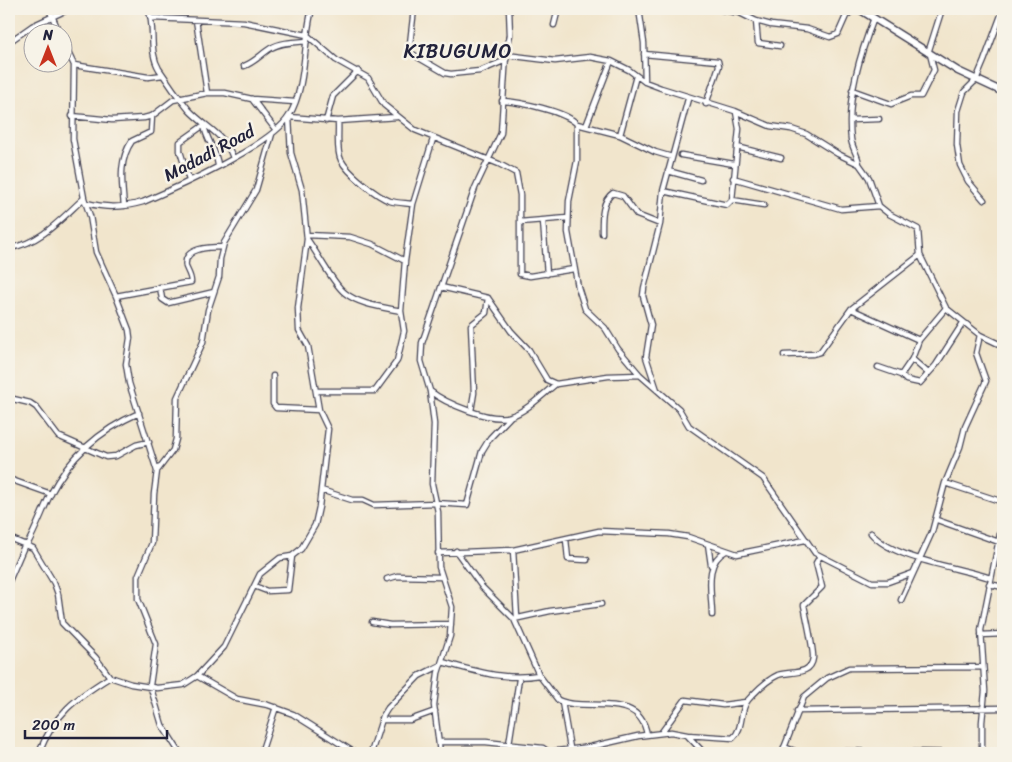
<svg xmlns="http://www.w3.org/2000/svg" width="1012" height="762" font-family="Sriracha,sans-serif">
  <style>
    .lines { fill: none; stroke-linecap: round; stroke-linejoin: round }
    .street-casing { stroke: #413f51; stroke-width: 7 }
    .secondary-casing { stroke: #413f51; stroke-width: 9 }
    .street { stroke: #fff; stroke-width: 4.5 }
    .secondary { stroke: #fff; stroke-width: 6 }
    .labels { text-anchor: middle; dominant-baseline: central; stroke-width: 5; stroke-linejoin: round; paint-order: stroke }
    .street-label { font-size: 18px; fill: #22223b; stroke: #f7f3e8 }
    .quarter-label { font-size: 20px; letter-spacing: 1px; fill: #22223b; stroke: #f7f3e8 }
  </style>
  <rect width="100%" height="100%" fill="#f7f3e8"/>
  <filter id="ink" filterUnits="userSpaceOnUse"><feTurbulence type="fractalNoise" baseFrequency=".02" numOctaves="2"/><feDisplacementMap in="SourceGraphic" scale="10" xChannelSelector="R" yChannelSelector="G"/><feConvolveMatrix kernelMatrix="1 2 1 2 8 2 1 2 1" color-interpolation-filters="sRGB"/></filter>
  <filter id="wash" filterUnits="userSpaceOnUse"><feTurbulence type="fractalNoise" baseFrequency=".0096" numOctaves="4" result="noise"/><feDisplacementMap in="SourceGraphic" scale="20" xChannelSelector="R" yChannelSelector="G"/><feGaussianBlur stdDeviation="1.12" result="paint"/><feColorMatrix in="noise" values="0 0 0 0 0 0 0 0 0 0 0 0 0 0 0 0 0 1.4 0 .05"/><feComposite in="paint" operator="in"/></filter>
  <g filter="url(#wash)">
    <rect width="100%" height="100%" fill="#f1e5cc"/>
  </g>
  <g filter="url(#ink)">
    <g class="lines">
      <defs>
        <path id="street" d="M49 9 59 32
          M148 9C156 28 148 51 159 69 168 83 179 98 189 110 206 128 225 134 233 158
          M414 9 409 52 445 73 451 74 480 71 506 60
          M639 9 644 43 645 82
          M718 9 740 13 756 21 771 25 807 29 830 37 838 34 846 16 854 9
          M152 18 244 22 307 35 336 60 368 78 384 105 415 130 499 164 516 173 520 195V222L568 218
          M196 20 207 93
          M756 21 758 43 780 46
          M554 25 558 9
          M62 40 74 65 73 139 84 198 90 216 96 252 116 296 129 330 130 338 126 364 129 383 157 471
          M9 42 32 26 69 9
          M928 53 942 9
          M644 54 718 61 719 66 706 104
          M506 55 555 61 590 57 611 61 629 70 645 82 661 88 735 111 770 126 791 129 806 134 838 154 859 164 869 178 879 206 889 214 918 229 920 255 946 308 980 335 1003 346
          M74 65 148 77 163 75
          M244 66C255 62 261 54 271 48 281 42 295 42 307 41
          M852 90 891 104 911 96H921L934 70 930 54
          M252 99 276 130
          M502 101C520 102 565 111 577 124V161L569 201 568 232 578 287 585 309 605 328 618 349 640 375 679 409 689 426 763 478 815 553 872 582H888L913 573
          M736 112 739 129 732 200 764 205
          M72 116 112 120 144 118 152 116 173 100 207 93H225L252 99 295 102
          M850 120 879 119
          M326 121 333 96 358 71
          M338 121C339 133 336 150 341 160 348 173 376 196 390 201 397 203 405 203 413 204
          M577 124 620 135 655 152 672 157
          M204 125C206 140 216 149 218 165
          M586 126 611 61
          M620 135 636 76
          M737 147 781 158
          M681 155 734 164
          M859 164C858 155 852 148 851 139 846 100 860 54 874 18
          M668 171 701 180
          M733 178 841 209 879 206
          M189 180 180 151V142L204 125
          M663 191 727 205 732 200
          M984 200 968 181 960 165 957 145 958 111 964 92 976 80 984 61 1003 10
          M86 203C106 208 122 208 143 202 176 188 272 145 289 116 307 86 303 42 312 9
          M124 206C122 183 118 161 132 141L151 132 152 116
          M543 221 547 274
          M520 222V274L530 276 574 269
          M602 233C602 220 601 201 613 193L623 196 637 215 660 224
          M307 235 350 237 372 244 405 261 401 311 404 331 397 361 375 391H316
          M307 239C318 254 333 284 345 293 360 305 383 307 401 311
          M9 248C40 244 62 218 84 198
          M405 261 413 204 433 139
          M160 287 162 299 168 303 214 292
          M441 287 488 298 511 331 529 350 547 380 556 384 608 376 640 375
          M116 296 191 282C191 276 188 272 186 267 182 247 211 247 223 247
          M851 309 919 340
          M784 355 813 354 820 352 851 309 920 255
          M912 359 928 373
          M878 367 901 375 912 359 919 340 946 308
          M901 375 906 380 920 383 936 365 963 323
          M273 376V404L276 408 319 410
          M657 390 646 357 651 325 643 296 644 288 660 224 663 191 688 99
          M430 391C445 403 491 423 511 416 527 411 543 394 556 384
          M9 398 30 403 36 407 58 436 106 457 116 456 136 445 149 442
          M471 411 474 393 471 325 486 313 488 298
          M9 479 51 494
          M945 483 1003 502
          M321 490 352 500H363L374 505 436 503 467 505 482 451 490 438 511 416
          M937 520 999 542
          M871 533C892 559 958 567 990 578
          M9 538 33 548 54 583 58 594 62 623 96 658 110 677 131 684 157 688 183 685 197 676 224 647 260 574 280 558 292 556 301 549 315 525 319 507 328 429 319 410 308 346 299 330 298 308 307 239 302 190 291 153 289 117 338 121 397 117
          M566 539 568 559 587 560
          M708 544 711 565
          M27 545C36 529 42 512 50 495 70 456 100 430 139 413
          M513 550 517 617
          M456 551 482 587 514 619 539 675 558 700C584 713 640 689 647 735
          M438 553 513 550 599 531 669 534 688 537 737 554 805 540
          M387 579 397 576 440 577
          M9 581 25 544
          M989 584 1003 587
          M254 586 267 591 288 590 292 556
          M901 600 932 532 945 483 960 447 965 427 986 381 976 353 980 335
          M712 615C712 593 703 563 726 551
          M514 619 550 611 601 604
          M372 622 390 625 451 624
          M981 635 1003 634
          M442 662C475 671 505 681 539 675
          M197 676 237 699 268 705 293 714 355 753
          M562 702 570 748
          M797 711 1003 708
          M381 720H410L435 711
          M661 733 685 700 723 705 746 702
          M687 735 733 738C744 728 739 711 748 700 756 691 767 680 778 675 790 671 811 676 813 658 814 652 806 615 804 605L822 587 816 563 820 556
          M440 742H486L543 748 550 753
          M509 744 519 679
          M784 747 800 753 823 751 982 753
          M549 752 590 747 638 736 671 732 687 735 704 753
          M39 753C54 714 76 698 110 677
          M180 753 162 725 150 685 156 644 138 599V576L152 543 154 494 157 471 173 450 176 439 177 398 203 342 208 310 219 277 220 259 224 243 256 190 272 134
          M261 753 276 707
          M371 753 383 716 388 708 419 676 441 665
          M440 753 434 705 438 673 450 636 452 607 439 567 438 512 432 484 434 424 430 391 421 361 422 343 475 188 501 133 506 55 510 35 509 9
          M782 753 804 697 827 678 849 668 983 667
          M982 753V722L985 691 981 630 1003 519"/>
        <path id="secondary" d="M859 9 958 71 1003 92"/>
      </defs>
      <use href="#street" class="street-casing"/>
      <use href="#secondary" class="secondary-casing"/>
      <use href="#street" class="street"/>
      <use href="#secondary" class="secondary"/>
    </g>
  </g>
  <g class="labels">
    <g class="street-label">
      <text transform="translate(209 153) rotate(-28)">Madadi Road</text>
    </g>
    <g class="quarter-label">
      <text x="458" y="51">KIBUGUMO</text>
    </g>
  </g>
  <rect width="1012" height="762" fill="none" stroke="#f7f3e8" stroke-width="30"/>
  <g transform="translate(48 48)"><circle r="24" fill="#f7f3e8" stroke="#a29fa3"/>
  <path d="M0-4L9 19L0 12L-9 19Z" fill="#c8321e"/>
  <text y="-8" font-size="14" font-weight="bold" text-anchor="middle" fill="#22223b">N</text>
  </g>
  <path d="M25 730v8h142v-8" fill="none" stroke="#22223b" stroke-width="2.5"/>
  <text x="32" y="730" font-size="15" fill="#22223b" stroke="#f7f3e8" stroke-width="4" paint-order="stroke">200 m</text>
</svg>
